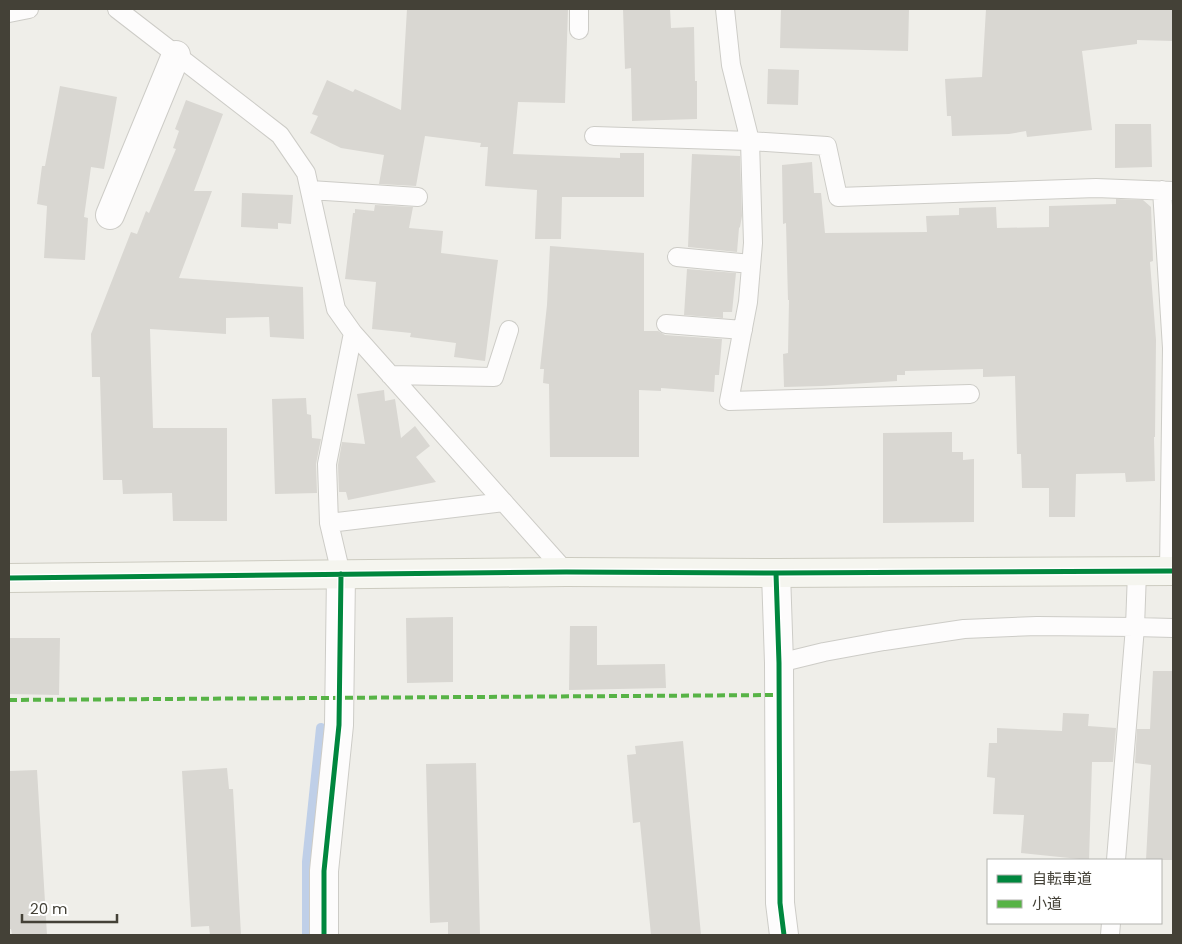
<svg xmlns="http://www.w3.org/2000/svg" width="1182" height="944" font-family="Poppins,'Noto Sans JP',sans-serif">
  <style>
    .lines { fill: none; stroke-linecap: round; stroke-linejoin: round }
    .stream { stroke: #bfcfe8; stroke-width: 10 }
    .building { fill: #d9d7d2 }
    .lane-casing { stroke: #cdccc7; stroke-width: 20 }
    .street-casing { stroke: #cdccc7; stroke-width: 30 }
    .secondary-casing { stroke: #cccbc0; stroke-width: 30 }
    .lane { stroke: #fdfcfc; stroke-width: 18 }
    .street { stroke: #fdfcfc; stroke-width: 28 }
    .secondary { stroke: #f5f5ef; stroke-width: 28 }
    .quiet { stroke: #57b346; stroke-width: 4; stroke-dasharray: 8 4; stroke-linecap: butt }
    .cycleway-casing { stroke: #fff; stroke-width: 8 }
    .cycleway { stroke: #00873e; stroke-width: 5 }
  </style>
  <rect width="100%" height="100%" fill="#efeee9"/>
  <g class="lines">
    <path class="stream" d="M307 935V862L321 728"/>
  </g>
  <path class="building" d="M407 9H568L565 103 518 102 513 154 620 158V153H644V197H562L561 239H535L537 190 485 186 488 147H480L481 143 425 136 416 186 379 184 384 155 341 148 310 133 318 116 312 114 327 80 353 92 355 89 401 110Z
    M623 9H670L671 28 694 27 695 81H697V119L632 121 631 68 625 69Z
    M781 9H909L908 51 780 48Z
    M986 9H1173V41L1137 40V44L1082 51 1092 130 1027 137 1026 131 1009 134 952 136 951 116H947L945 79 982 77Z
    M768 69 799 70 798 105 767 104Z
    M60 86 117 97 104 169 91 167 84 217 88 218 85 260 44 258 47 206 37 204 42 166H45Z
    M186 100 223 114 194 191H212L179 278 303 287 304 339 270 337 269 317 226 318V334L150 329 153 428H227V521H173L172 493 123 494 122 480H103L100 377H92L91 334 131 232 137 234 146 211 149 213 176 149 173 148 179 131 175 129Z
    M1115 124H1151L1152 167 1115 168Z
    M692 154 740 156 742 216 740 227 739 228 737 252 688 247Z
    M812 162 814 193H821L825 233 927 232 926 216 959 215V208L996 207 997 228 1049 227V206L1116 204V199L1143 200 1151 207 1153 261 1150 262 1156 340 1155 437H1154L1155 481 1126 482 1125 473 1076 474 1075 517H1049V488H1022L1021 454H1017L1015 376 983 377V369L905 371V375H897V381L822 386 784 387 783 354 788 353 789 300H788L786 223 783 224 782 165Z
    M242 193 293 195 291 224 278 223V229L241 227Z
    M375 205 413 207 409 228 443 231 441 253 498 260 485 361 454 357 456 343 410 337 411 333 372 329 376 282 345 279 353 213H355V209L374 211Z
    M550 246 644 253V331H658L665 335 722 339 719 375H715L714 392 661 388V391L639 390V457H550L549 384 543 383 544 369H540L547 305Z
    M687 269 736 273 732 312H723V318L684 315Z
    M384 390 385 401 395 399 401 438 415 426 430 446 416 457 436 482 348 500 346 492H339L338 465 342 442 365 444 357 394Z
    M306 398 307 414 311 415 312 438 321 439 316 464 317 493 275 494 272 399Z
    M952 432V452H963V460L974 459V522L883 523V433Z
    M453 617V682L407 683 406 618Z
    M570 626H597V665L665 664 666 688 569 690Z
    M9 638H60L59 695 9 694Z
    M1153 671H1173V860H1146L1151 765 1135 763 1137 729H1150Z
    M1063 713 1089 714 1088 726 1116 728 1113 762H1092L1089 860 1021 853 1024 815 993 814 995 778 987 777 989 743H997V728L1062 731Z
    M683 741 701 935H651L640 822 633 823 627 755 636 754 635 746Z
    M476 763 480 935H448V922L430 923 426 764Z
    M227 768 229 789H233L241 935H210L209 926 191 927 182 771Z
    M37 770 47 935H12L11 929H9V771Z"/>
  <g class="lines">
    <defs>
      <path id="lane" d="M117 9 280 135 306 173 336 309 353 333 327 464 329 523 341 574
        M725 9 731 65 750 141 753 243 748 302 729 401 970 394
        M9 13 29 9
        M579 30V9
        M594 136 750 141 827 146 838 197 1096 188 1173 191
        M310 190 418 197
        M1162 190 1172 348 1169 571
        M677 257 751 264
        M666 324 743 330
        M353 333 566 572
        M390 375 494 377 509 330
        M329 523 504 502
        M779 663 824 652 884 641 964 629 1037 626 1135 627 1173 628
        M1116 860 1135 627 1137 572
        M1110 935 1111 923"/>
      <path id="street" d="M110 215 176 55
        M776 573 779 663 780 903 784 935
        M324 935V871L339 725 341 574"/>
      <path id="secondary" d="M9 578 566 572 776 573 1173 571"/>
    </defs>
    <use href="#lane" class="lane-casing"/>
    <use href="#street" class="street-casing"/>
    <use href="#secondary" class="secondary-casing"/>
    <use href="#lane" class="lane"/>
    <use href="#street" class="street"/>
    <use href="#secondary" class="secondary"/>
    <path class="quiet" d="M9 700 779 695"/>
    <defs>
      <path id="cycleway" d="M776 573 779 663 780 903 784 935
        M9 578 566 572 776 573 1173 571
        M324 935V871L339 725 341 574"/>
    </defs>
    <use href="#cycleway" class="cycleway-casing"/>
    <use href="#cycleway" class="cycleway"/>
  </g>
  <rect width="1182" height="944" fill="none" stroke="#444137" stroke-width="20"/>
  <rect x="987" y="859" width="175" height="65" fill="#ffffff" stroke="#b4b3af"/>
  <rect x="997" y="875" width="25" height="8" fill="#00873e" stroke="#b4b3af"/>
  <text x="1032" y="884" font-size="15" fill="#444137">自転車道</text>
  <rect x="997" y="900" width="25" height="8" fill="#57b346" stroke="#b4b3af"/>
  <text x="1032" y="909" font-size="15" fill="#444137">小道</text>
  <path d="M22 914v8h95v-8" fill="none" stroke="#444137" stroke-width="2.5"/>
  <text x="30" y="914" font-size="15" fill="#444137" stroke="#ffffff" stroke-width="4" paint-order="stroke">20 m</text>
</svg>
